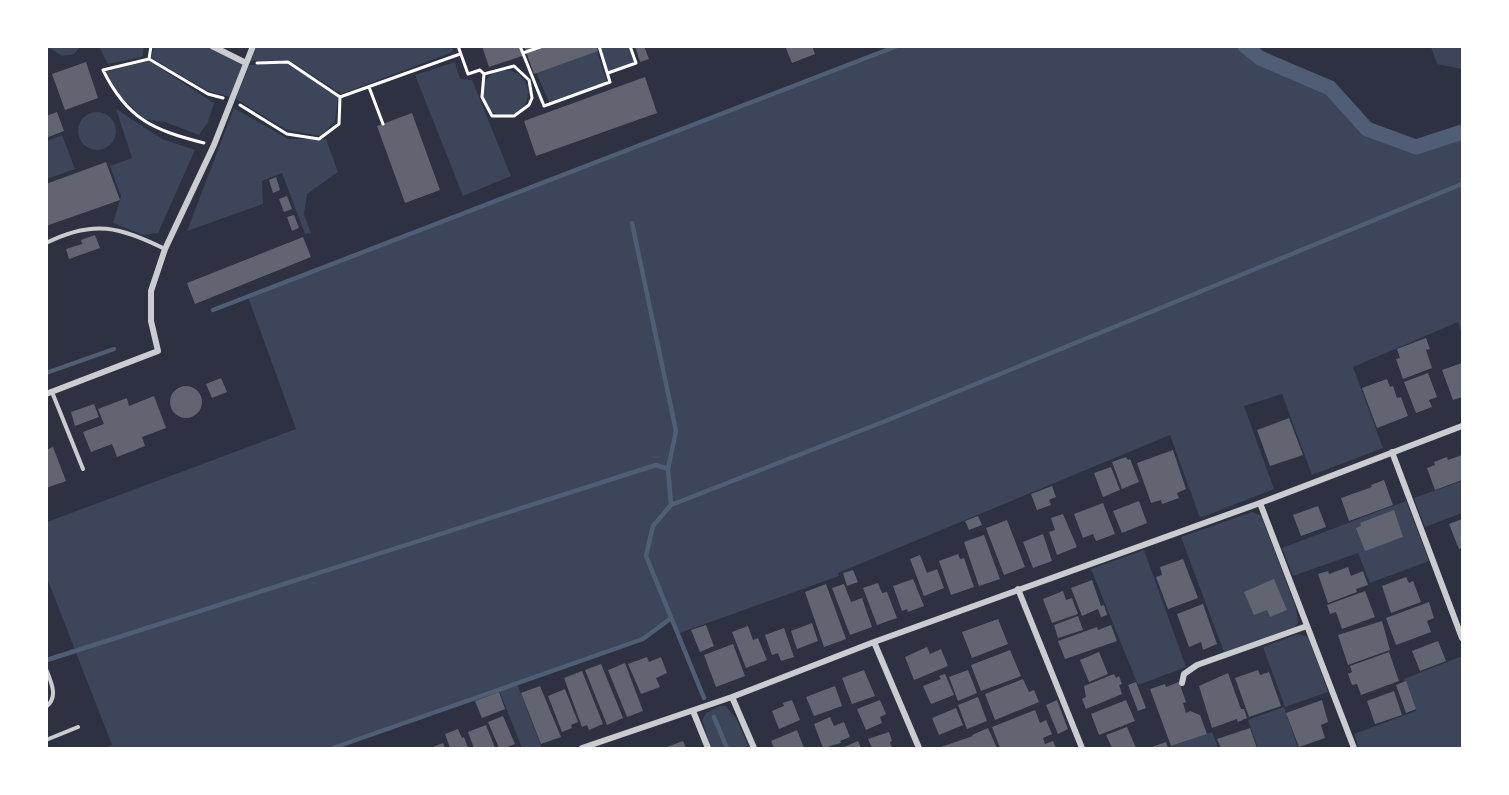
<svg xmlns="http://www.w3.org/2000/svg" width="1509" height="795" font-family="'Space Grotesk',sans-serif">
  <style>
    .green { fill: #3c4559 }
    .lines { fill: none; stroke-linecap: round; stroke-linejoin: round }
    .stream { stroke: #4f5d75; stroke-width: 4.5 }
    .canal { stroke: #4f5d75; stroke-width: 15 }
    .building { fill: #626471 }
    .path { stroke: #fff; stroke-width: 3 }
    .service { stroke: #caccd0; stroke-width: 4 }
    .minor { stroke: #caccd0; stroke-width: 6 }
  </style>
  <rect width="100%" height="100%" fill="#2d3142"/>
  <path class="green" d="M256 46H452L453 52 341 94 289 60 249 61Z
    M48 47H80L74 54 62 56Z
    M99 47H144L142 57 108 64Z
    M154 47H209L242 65 230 97 208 91 151 58Z
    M600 47H629L635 62 608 72Z
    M897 47H1245L1260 58 1330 88 1367 129 1416 147 1462 132V334L1458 322 1353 367 1383 448 1312 475 1282 394 1244 406 1274 489 1200 518 1170 435 838 573 839 576 677 634 670 619 643 639 517 684 542 748H522L499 690 333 748H105L112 745 47 578V522L296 429 248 297Z
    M1431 47H1462V69L1437 64Z
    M597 51 607 82 549 102 536 72Z
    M149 61 214 103 208 122 199 135 165 122 144 119 117 93 106 71Z
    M455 62 460 79 472 80 511 176 463 196 415 75Z
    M287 63 338 98 335 121 321 136 287 130 236 99 249 65Z
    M482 93a23 23 0 1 1 46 0a23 23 0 1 1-46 0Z
    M234 108 288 139H326L338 172 307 194 304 214 311 233 305 234 282 173 262 181 263 204 187 231Z
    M116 109 162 139 195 150 158 233 143 235 113 223 121 196 110 166 132 158Z
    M78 131a19 19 0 1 1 38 0a19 19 0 1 1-38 0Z
    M62 135 75 169 47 179V141Z
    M1462 481V513L1425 527 1414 498Z
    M1406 501 1429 561 1370 583 1358 553 1293 576 1282 548Z
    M1252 512 1260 515 1263 521 1296 608 1298 623 1295 627 1224 652 1181 537Z
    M1144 550 1186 667 1138 685 1091 569Z
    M1299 634 1308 637 1328 692 1285 707 1263 647Z
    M1462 656V748H1359L1354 734 1416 711 1404 679Z
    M720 706H726L737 720 749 748H711L702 720 706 713Z
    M1284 707 1298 748H1258L1248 720Z
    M1212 732 1218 748H1166Z"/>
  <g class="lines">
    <path class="stream" d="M632 223 676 431 668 469
      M213 310 897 46
      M46 373 114 349
      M47 660 656 465 668 469 671 505
      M704 698 646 556 653 526 671 505 893 418 1462 184
      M714 717 727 748
      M333 748 643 639 670 619"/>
    <path class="canal" d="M1245 46 1260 58 1330 88 1367 129 1416 147 1462 132"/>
  </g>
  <path class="building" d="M482 46H522L525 55 489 67Z
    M524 46H596L598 51 534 74Z
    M635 46H644L649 59 640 62Z
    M785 46H812L815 54 792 63Z
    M86 62 98 98 65 110 52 74Z
    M645 77 657 113 536 156 524 121Z
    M57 112 64 131 46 138V116Z
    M412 113 440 190 405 203 377 126Z
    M106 162 120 200 46 226V184Z
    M276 177 280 190 273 193 269 180Z
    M287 196 292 209 284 212 279 199Z
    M294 215 299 228 292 231 287 217Z
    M95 235 100 248 69 259 66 249 82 244 81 240Z
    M303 237 311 257 195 304 187 283Z
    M1426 338 1430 349 1426 350 1432 368 1403 379 1396 359 1400 358 1397 349Z
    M1462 363V397L1453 400 1442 370Z
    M1428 373 1437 397 1429 400 1432 407 1416 413 1404 382Z
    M221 378 227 392 212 398 206 384Z
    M1387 379 1390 387 1393 386 1397 398 1401 397 1408 416 1377 428 1362 388Z
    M170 402a16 16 0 1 1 32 0a16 16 0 1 1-32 0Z
    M154 396 166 428 142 437 145 446 117 457 112 444 91 452 83 432 104 424 98 409 127 398 129 406Z
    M94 404 99 417 75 426 71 412Z
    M1289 418 1303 455 1270 466 1257 430Z
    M53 447 66 481 46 488V450Z
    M1173 450 1186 489 1177 493 1179 498 1162 504 1161 500 1151 503 1137 463Z
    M1462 455V480L1435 490 1427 468 1435 465 1434 462 1447 457 1448 460Z
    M1126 457 1128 460 1130 459 1139 482 1122 489 1112 462Z
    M1111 467 1120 490 1103 497 1094 473Z
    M1384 480 1393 505 1349 521 1341 498 1372 487 1371 485Z
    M1052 486 1056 497 1049 500 1051 505 1037 510 1031 494Z
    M1139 501 1147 523 1122 533 1113 511Z
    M1103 503 1115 534 1096 541 1093 534 1083 538 1074 514Z
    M1318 506 1326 527 1301 536 1293 515Z
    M1394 510 1403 537 1365 551 1356 528 1361 526 1360 523Z
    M1063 514 1077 547 1057 555 1049 532 1055 530 1051 518Z
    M978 516 982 525 969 530 965 521Z
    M1462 519V548L1459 549 1449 524Z
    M1007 520 1025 567 1004 575 986 528Z
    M1043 534 1052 561 1033 568 1023 542Z
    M984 535 1000 579 979 586 964 542Z
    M958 554 960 559 964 558 974 587 951 595 939 561Z
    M920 555 927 573 937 569 944 588 924 596 910 559Z
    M1183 559 1198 598 1168 609 1156 577 1162 575 1160 567Z
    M1348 567 1351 576 1363 571 1368 585 1356 589 1357 592 1328 603 1318 574 1328 571 1329 574Z
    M853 570 858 582 847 586 843 573Z
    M1406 577 1409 583 1413 581 1421 602 1391 613 1382 586Z
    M913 579 924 606 908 612 907 609 902 611 893 586Z
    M1274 579 1287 610 1270 617 1267 610 1254 615 1244 592Z
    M1092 580 1101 606 1104 605 1107 615 1101 617 1098 609 1082 616 1071 588Z
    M878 583 882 593 887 592 897 618 877 625 863 588Z
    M826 584 846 639 824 647 805 592Z
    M844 584 851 602 862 598 872 627 850 635 832 588Z
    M1063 591 1066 600 1072 598 1078 614 1052 623 1043 599Z
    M1365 591 1375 617 1342 629 1336 612 1330 614 1327 605Z
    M1429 602 1434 618 1427 621 1431 632 1396 645 1386 618Z
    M1203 604 1217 644 1203 650 1201 642 1189 647 1177 614Z
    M1078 616 1083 630 1058 638 1054 625Z
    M998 619 1008 644 972 658 962 632Z
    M1382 621 1390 650 1348 665 1338 635Z
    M812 623 818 641 797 649 791 631Z
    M706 625 714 646 700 652 691 630Z
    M1111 625 1117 641 1065 659 1058 641 1097 627 1098 630Z
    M748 626 753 640 758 638 767 660 746 668 732 632Z
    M784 628 794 657 781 661 778 653 772 655 765 635Z
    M1438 641 1446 661 1420 671 1412 651Z
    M733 644 745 676 716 687 704 655Z
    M927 647 930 654 941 649 948 666 914 680 905 657Z
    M1010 650 1021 676 981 691 971 665Z
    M1099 652 1108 674 1089 682 1080 660Z
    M1389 652 1399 681 1361 695 1357 684 1352 685 1348 674 1352 672 1350 666Z
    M647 657 649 662 661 657 667 673 656 678 660 687 641 694 628 664Z
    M625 663 643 711 627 717 608 670Z
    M601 664 623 718 607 725 585 670Z
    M864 670 875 696 852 704 842 678Z
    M968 670 977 693 958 701 949 677Z
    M1258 670 1260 675 1269 672 1281 706 1249 717 1235 678Z
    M582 671 603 724 589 730 587 725 582 727 564 678Z
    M1228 673 1241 709H1244L1247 718 1238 722 1237 719 1212 728 1199 686Z
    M945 674 954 695 931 704 923 686 941 679 939 676Z
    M1114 674 1116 678 1119 676 1122 684 1119 685 1122 694 1086 709 1082 699 1086 697 1084 686Z
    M1023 679 1029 692 1034 690 1039 702 995 720 985 694Z
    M1406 681 1416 709 1406 713 1396 685Z
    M1136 682 1146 708 1138 711 1128 685Z
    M1179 682 1186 702 1183 703 1186 713 1190 711 1200 715 1207 734 1171 746 1150 689 1165 684 1166 687Z
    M540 686 561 737 541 744 521 693Z
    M835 686 842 706 814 716 806 697Z
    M565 689 578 722 571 725 572 728 562 732 548 696Z
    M1394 691 1402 715 1375 724 1367 701Z
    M499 692 505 709 482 718 475 701Z
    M978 697 987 721 967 729 958 705Z
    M792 700 800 720 779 729 772 711 784 706 783 703Z
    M880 700 886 714 880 717 882 723 866 730 857 709Z
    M1057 700 1068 729 1058 734 1046 705Z
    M1126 700 1135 721 1099 735 1091 714Z
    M1322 700 1328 722 1321 725 1325 738 1299 747 1286 713Z
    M956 708 963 725 939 735 932 718Z
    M1035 710 1040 723 1046 720 1052 734 1043 738 1045 744 1053 741 1056 748H1000L992 727Z
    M503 716 515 744 505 748H499L488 722Z
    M830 717 834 726 844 722 850 737 840 741 841 743 823 748 814 724Z
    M486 725 495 748H474L468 732Z
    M1127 727 1136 748H1112L1106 735Z
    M988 728 997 748H938L973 736 972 735Z
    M1250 728 1257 748H1221L1217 739Z
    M458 729 462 738 464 737 468 748H450L445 734Z
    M797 730 804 748H774L771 741Z
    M889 732 892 741 890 742 892 748H872L868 739Z
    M683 741 686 748H664Z
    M858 741 861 748H842Z
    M1166 742 1168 748H1149Z
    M443 743 445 748H433V747Z"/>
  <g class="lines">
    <path class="path" d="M151 46 149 59 103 70C127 119 153 130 204 143
      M458 46 468 74 480 70 484 74 482 97 492 116H514L529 105 532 98 529 80 514 66 484 74
      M520 46 544 106 610 82 599 46
      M523 53 543 46
      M149 59 208 94 223 98
      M257 63 288 62 340 97
      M608 73 636 63 630 46
      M369 87 383 124
      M340 97 460 54
      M240 105 287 134 319 139 339 124 340 97"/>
    <path class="service" d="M46 243C94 219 119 227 165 249
      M52 392 83 469
      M46 669C51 682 59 697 46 707
      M46 740 78 727"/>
    <path class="minor" d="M212 46 246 63
      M46 394 158 351 151 321V291L165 249 214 145 253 46
      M1392 452 1462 638
      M1260 503 1354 748
      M1018 589 1082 748
      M874 642 919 748
      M1182 683 1184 674 1197 665 1307 626
      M732 697 754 748
      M693 711 708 748
      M582 748 732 697 874 642 1260 503 1462 426"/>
  </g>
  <rect width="1509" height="795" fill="none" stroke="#ffffff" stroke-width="96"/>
</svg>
